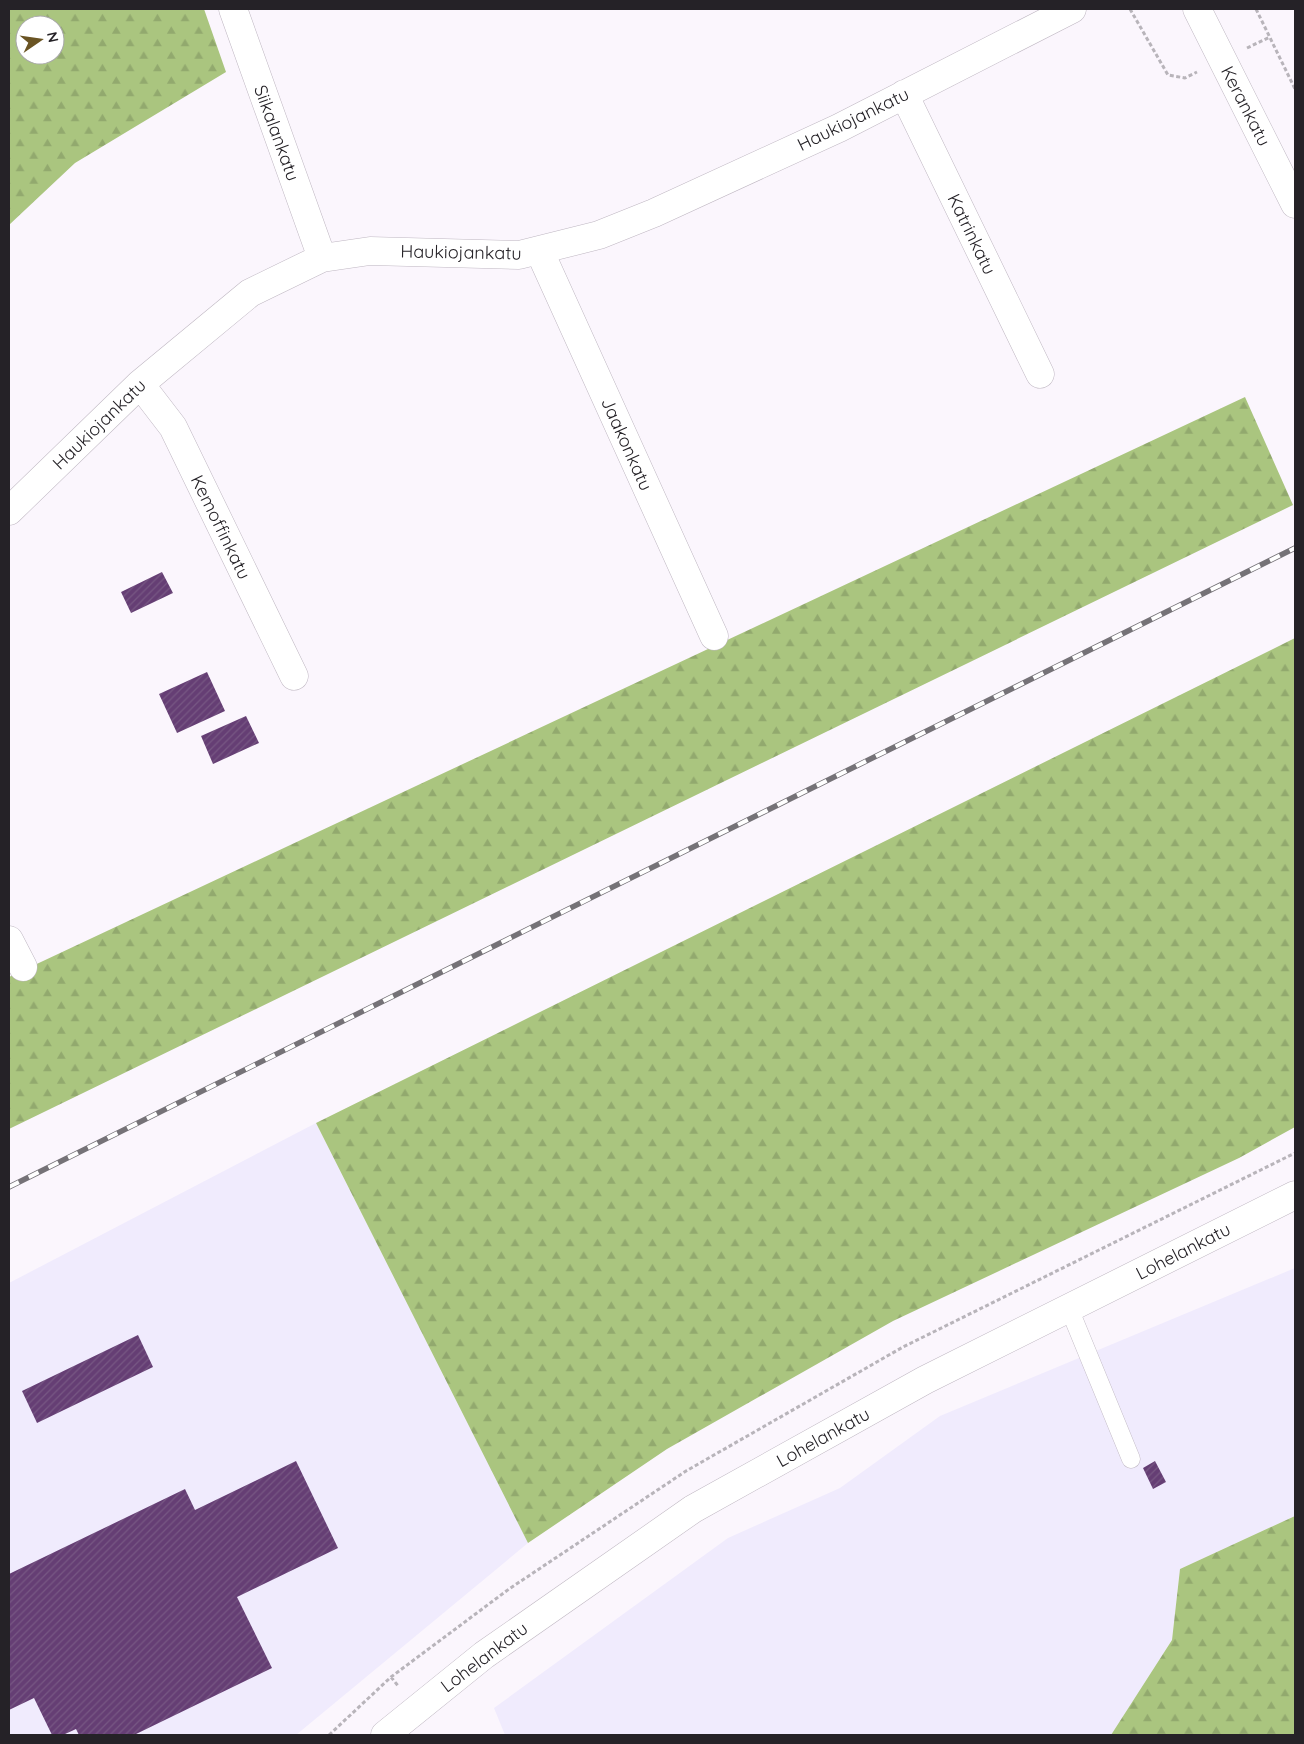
<svg xmlns="http://www.w3.org/2000/svg" width="1304" height="1744" font-family="Quicksand,sans-serif">
  <style>
    .industrial { fill: #f0ebfd }
    .forest { fill: url(#forest-firs); fill-rule: evenodd }
    .building { fill: url(#building-hatch) }
    .lines { fill: none; stroke-linecap: round; stroke-linejoin: round }
    .lane-casing { stroke: #bfb7c2; stroke-width: 19 }
    .street-casing { stroke: #bfb7c2; stroke-width: 29 }
    .secondary-casing { stroke: #bfb7c2; stroke-width: 29 }
    .path { stroke: #b8b4ba; stroke-width: 3; stroke-dasharray: 4 2.5; stroke-linecap: butt }
    .lane { stroke: #fff; stroke-width: 18 }
    .street { stroke: #fff; stroke-width: 28 }
    .secondary { stroke: #fff; stroke-width: 28 }
    .rail-casing { stroke: #757277; stroke-width: 5.5 }
    .rail { stroke: #fff; stroke-width: 4; stroke-dasharray: 11; stroke-linecap: butt }
    .labels { text-anchor: middle; dominant-baseline: central; stroke-width: 5; stroke-linejoin: round; paint-order: stroke }
    .street-label { font-size: 18px; fill: #252227; stroke: #fff }
  </style>
  <defs>
    <pattern id="forest-firs" width="22" height="20" patternUnits="userSpaceOnUse" patternTransform="scale(1.25)"><rect width="22" height="20" fill="#aac57f"/><path d="M5 1l3.5 6h-7zM16 11l3.5 6h-7z" fill="#92a96e"/></pattern>
    <pattern id="building-hatch" width="6" height="6" patternUnits="userSpaceOnUse" patternTransform="scale(1.25)"><rect width="6" height="6" fill="#653e74"/><path d="M-1 1l2-2M0 6l6-6M5 7l2-2" fill="none" stroke="#775783"/></pattern>
  </defs>
  <rect width="100%" height="100%" fill="#fbf6fd"/>
  <path class="industrial" d="M316 1123 528 1543 296 1735H9V1283Z
    M1295 1268V1516L1180 1569 1172 1640 1111 1735H505L494 1708 728 1538 840 1488 940 1416Z"/>
  <path class="forest" d="M9 9H204L226 72 75 163 9 225ZM25 25H55V55H25Z
    M1245 397 1293 505 9 1129V977Z
    M1295 638V1127L1239 1158 893 1321 667 1449 528 1543 316 1123Z
    M1295 1516V1735H1111L1172 1640 1180 1569Z"/>
  <path class="building" d="M162 572 173 593 131 613 121 592Z
    M207 672 225 711 177 733 159 694Z
    M246 716 259 743 213 764 201 736Z
    M138 1335 153 1367 37 1423 22 1391Z
    M296 1461 338 1548 237 1597 272 1668 134 1735H79L76 1729 63 1735H52L34 1698 9 1710V1574L185 1489 195 1510Z
    M1155 1461 1166 1482 1153 1489 1143 1468Z"/>
  <g class="lines">
    <defs>
      <path id="lane" d="M1069 1308 1131 1459"/>
      <path id="street" d="M233 9 322 258
        M904 94 1040 374
        M540 252 714 636
        M140 384 173 427 294 676
        M9 511 140 384 250 293 322 258 370 251 519 255 599 235 654 213 839 128 1072 9
        M9 940 23 967
        M385 1735 484 1655 693 1509 925 1380 1295 1195"/>
      <path id="secondary" d="M1197 9 1295 204"/>
    </defs>
    <use href="#lane" class="lane-casing"/>
    <use href="#street" class="street-casing"/>
    <use href="#secondary" class="secondary-casing"/>
    <path class="path" d="M1130 9 1168 75 1185 78 1197 72
      M1256 9 1295 89
      M1247 48 1270 37
      M391 1677 399 1687
      M329 1735 391 1677 509 1589 686 1471 903 1347 1295 1153"/>
    <use href="#lane" class="lane"/>
    <use href="#street" class="street"/>
    <use href="#secondary" class="secondary"/>
    <defs>
      <path id="rail" d="M9 1187 1295 548"/>
    </defs>
    <use href="#rail" class="rail-casing"/>
    <use href="#rail" class="rail"/>
  </g>
  <g class="labels">
    <g class="street-label">
      <text transform="translate(1246 106) rotate(63)">Kerankatu</text>
      <text transform="translate(853 119) rotate(-26)">Haukiojankatu</text>
      <text transform="translate(277 133) rotate(70)">Siikalankatu</text>
      <text transform="translate(972 234) rotate(64)">Katrinkatu</text>
      <text transform="translate(461 252) rotate(1)">Haukiojankatu</text>
      <text transform="translate(99 424) rotate(-44)">Haukiojankatu</text>
      <text transform="translate(627 444) rotate(66)">Jaakonkatu</text>
      <text transform="translate(221 527) rotate(64)">Kemoffinkatu</text>
      <text transform="translate(1183 1251) rotate(-27)">Lohelankatu</text>
      <text transform="translate(823 1437) rotate(-29)">Lohelankatu</text>
      <text transform="translate(484 1657) rotate(-37)">Lohelankatu</text>
    </g>
  </g>
  <rect width="1304" height="1744" fill="none" stroke="#252227" stroke-width="20"/>
  <g transform="translate(40 40) rotate(77)"><circle r="24" fill="#ffffff" stroke="#a8a7a9"/>
  <path d="M0-4L9 19L0 12L-9 19Z" fill="#6a5423"/>
  <text y="-8" font-size="14" font-weight="bold" text-anchor="middle" fill="#252227">N</text>
  </g>
</svg>
